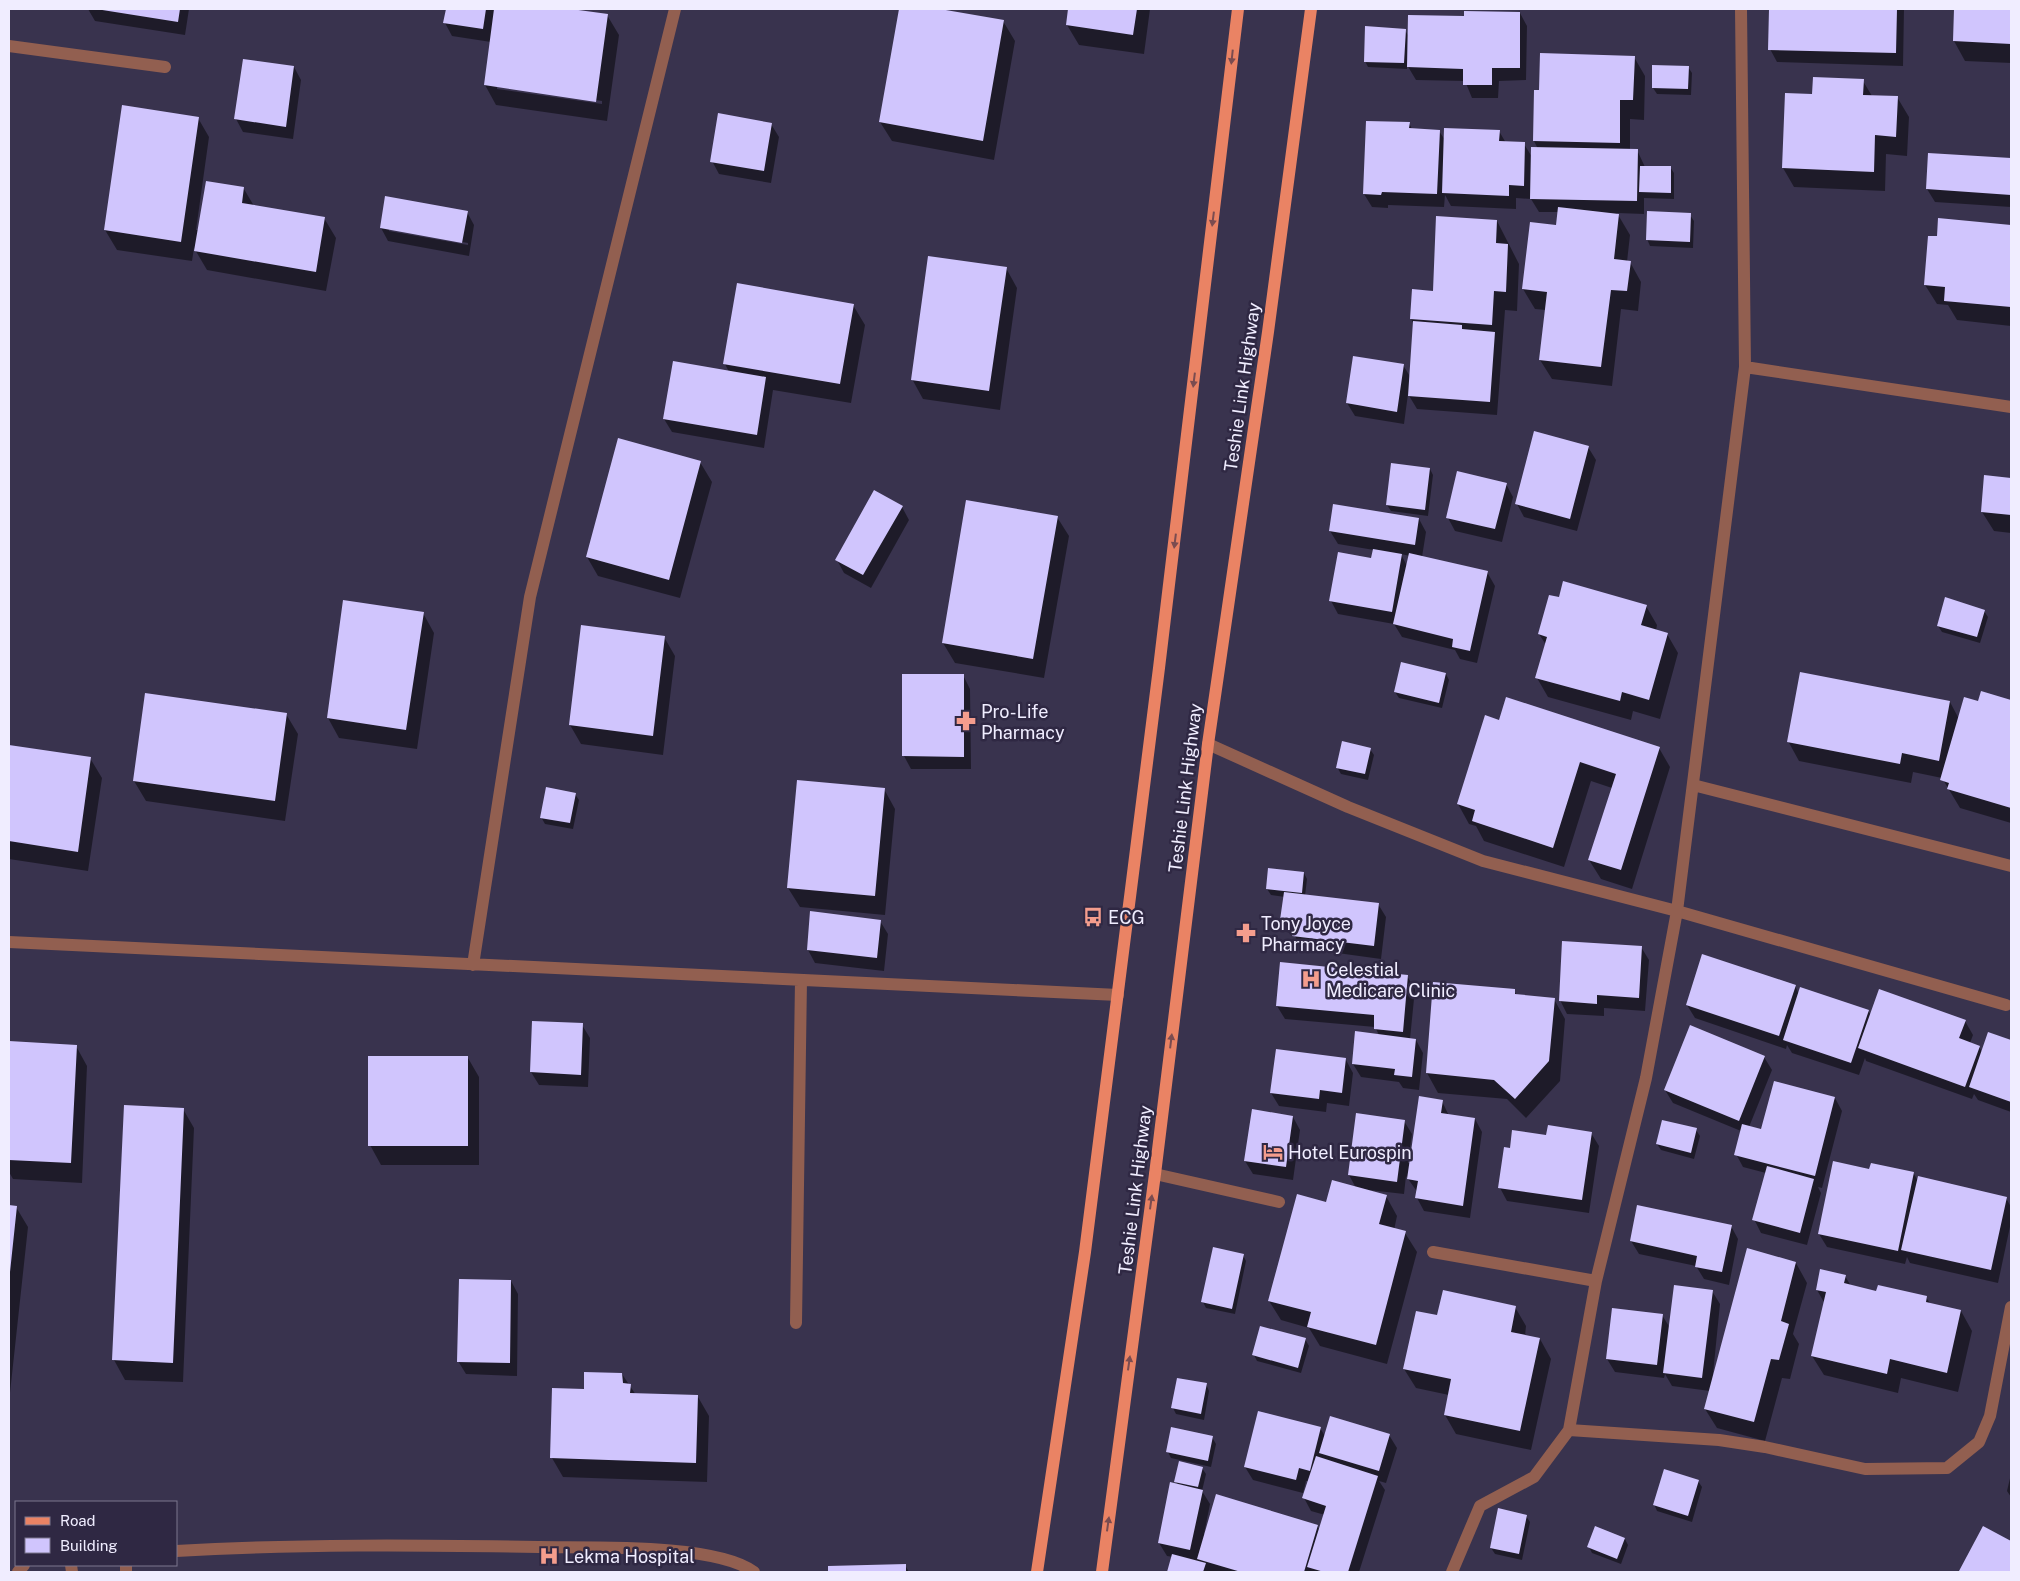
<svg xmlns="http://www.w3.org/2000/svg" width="2020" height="1581" font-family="'Public Sans',sans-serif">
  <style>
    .shadow { fill: #0007; fill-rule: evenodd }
    .building { fill: #d0c5fd }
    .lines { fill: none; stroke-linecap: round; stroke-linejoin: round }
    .minor { stroke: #925f50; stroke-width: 12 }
    .major { stroke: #ea8364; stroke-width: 12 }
    .oneway { fill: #7a4c50 }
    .labels { text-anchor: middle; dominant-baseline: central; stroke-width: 5; stroke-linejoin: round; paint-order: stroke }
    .street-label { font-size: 18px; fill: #f0edff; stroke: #2f2843 }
    .poi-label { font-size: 18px; fill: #f0edff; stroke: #2f2843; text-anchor: start }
  </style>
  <rect width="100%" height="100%" fill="#39334e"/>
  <path class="shadow" d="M88 9H189L185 35 95 21Z
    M447 9H563L607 15 619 35 607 121 496 105 485 85 491 42 452 36 445 23ZM497 86 602 101V104L497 89Z
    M900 9H933L1003 21 1015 41 994 160 892 141 880 122Z
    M1070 9H1150L1144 54 1079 45 1067 25Z
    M1771 9H1904L1903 66 1777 62 1770 49Z
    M1955 9H2011V63L1965 61 1954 41Z
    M1520 13 1527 26 1526 80 1499 81 1498 98H1472L1465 81 1416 80 1407 65V69L1368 67 1365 61 1405 30 1409 37Z
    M1634 57 1645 76 1644 120 1630 119V150H1637L1645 167H1670L1674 173V199L1644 198V214L1617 213 1630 235 1627 262H1630L1641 282 1638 311 1621 309 1612 386 1552 379 1540 360 1546 310 1535 309 1523 289 1557 226 1559 212H1539L1531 199 1516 198V209L1451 206 1445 195 1444 207 1388 205V208L1372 207 1364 194 1367 122 1409 123 1412 129 1439 131 1445 140 1499 131 1506 143 1524 144 1532 157 1538 149 1534 141 1535 92Z
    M294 67 301 80 293 139 243 132 236 119Z
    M1688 67 1692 73 1691 95 1657 94 1653 88Z
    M1863 81 1872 96 1897 97 1909 117 1907 156 1886 154 1885 191 1794 187 1783 168 1813 95Z
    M198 118 209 137 196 230H199L244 189 254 206 324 218 336 238 326 291 207 270 194 248 192 261 117 250 105 230Z
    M771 124 779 137 771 183 719 174 712 161Z
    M1929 154 2011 160V207L1935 202 1927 189Z
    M386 197 467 212 474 225 469 256 388 241 381 228ZM389 229 468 243V245L389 231Z
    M1690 215 1694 221 1693 248 1650 246 1647 239Z
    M1939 219 2011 226V326L1957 320 1948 305 1937 304 1925 285 1938 237Z
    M1497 221 1519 264 1517 311 1505 310 1497 415 1417 409 1408 394 1404 424 1355 416 1347 403 1403 365 1411 378 1414 324 1411 319Z
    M1006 268 1017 288 1000 410 923 399 912 379Z
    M853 305 865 325 851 403 773 390 764 448 672 432 664 419 729 372 725 364Z
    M1588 447 1596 460 1577 531 1524 517 1517 504Z
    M700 462 712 482 680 598 598 576 587 557Z
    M1430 469 1433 475 1428 516 1391 511 1387 505Z
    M1986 477 2011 479V533L1994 531 1982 512Z
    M1506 484 1513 497 1502 542 1455 531 1448 518Z
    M902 507 909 520 871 588 844 573 837 560Z
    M1057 517 1069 536 1044 678 955 663 943 643Z
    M1419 519 1426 532 1422 557 1487 572 1495 586 1477 663 1460 659 1455 650 1402 637 1394 624 1338 614 1331 601 1372 559 1374 550 1338 544 1330 531ZM1401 554 1410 556 1407 566Z
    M1646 606 1657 625 1656 631 1667 634 1678 653 1660 719 1633 711 1631 720 1548 697 1537 678 1546 645 1539 634Z
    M1984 611 1988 617 1980 643 1942 632 1938 626Z
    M423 613 434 633 417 749 339 738 328 718Z
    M664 637 675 656 663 755 581 744 570 725Z
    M1446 674 1449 680 1442 708 1399 698 1395 692Z
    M963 675 970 689 971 769H911L904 756Z
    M1982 693 2011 702V823L1960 808 1942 778 1913 772 1911 783 1799 761 1788 741 1950 702 1959 719 1979 703Z
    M286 714 298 734 285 821 146 801 134 781Z
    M1499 721 1659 748 1670 767 1632 889 1601 879 1589 860 1612 788 1591 781 1564 867 1484 841 1476 826 1469 824 1458 804Z
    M9 746 90 758 102 778 88 871 9 859Z
    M1370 749 1374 755 1368 780 1341 774 1337 767Z
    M884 789 895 809 885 915 800 907 788 888Z
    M575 794 579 800 573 829 545 824 541 817Z
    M1304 873 1307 879 1305 896 1378 904 1386 917 1381 959 1301 948 1294 934 1289 933 1282 920 1285 897 1271 895 1267 889Z
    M880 921 888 934 884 971 815 963 808 950Z
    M1641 947 1649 960 1645 1011 1604 1008V1016L1567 1014 1560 1000Z
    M1407 976 1415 989 1410 1039 1416 1040 1423 1053 1419 1090 1403 1088 1399 1082 1361 1077 1353 1064 1379 1035 1375 1027 1285 1019 1277 1006Z
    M1434 983 1514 991 1517 995 1554 999 1565 1019 1560 1081 1526 1118 1507 1099 1438 1093 1427 1073Z
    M1795 986 1799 994 1868 1011 1871 1015 1965 1021 1973 1035 1970 1043 1979 1047 1982 1052 1989 1033 2011 1041V1112L1978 1100 1974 1094 1972 1099 1866 1061 1865 1058 1859 1075 1792 1053 1787 1045 1786 1049 1695 1018 1687 1005Z
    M582 1025 590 1038 588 1087 539 1085 531 1072Z
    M9 1043 76 1046 87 1066 82 1183 13 1179 9 1172Z
    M1764 1057 1772 1070 1749 1127 1762 1131 1835 1098 1842 1111 1822 1188 1818 1187 1821 1193 1807 1245 1761 1233 1754 1219 1766 1173 1743 1167 1736 1154 1741 1131 1673 1103 1665 1090Z
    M468 1058 479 1077V1165H381L370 1145Z
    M1346 1060 1353 1073 1349 1106 1327 1103 1326 1112 1279 1106 1271 1093Z
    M1442 1101 1449 1116 1475 1119 1482 1132 1470 1218 1424 1211 1417 1198 1418 1193 1406 1176 1404 1194 1369 1190 1386 1196 1397 1216 1394 1230 1405 1233 1417 1252 1387 1364 1320 1346 1309 1328 1281 1320 1269 1301 1327 1204 1356 1188 1349 1175 1404 1121 1412 1134 1408 1163H1410Z
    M125 1106 183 1109 194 1128 183 1382 125 1380 114 1360Z
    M1293 1117 1300 1130 1293 1180 1253 1174 1245 1161Z
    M1696 1130 1700 1136 1694 1159 1661 1150 1657 1144Z
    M1591 1133 1599 1146 1589 1213 1507 1201 1500 1188 1511 1149 1547 1136Z
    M1914 1174 1918 1181 2006 1198 2011 1207V1222L1998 1283 1910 1263 1907 1257 1905 1264 1827 1247 1819 1234Z
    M9 1207H16L28 1227 9 1402Z
    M1731 1226 1738 1239 1729 1285 1704 1279 1696 1266 1639 1254 1631 1241Z
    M1243 1255 1246 1261 1235 1314 1206 1308 1203 1302Z
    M1796 1263 1807 1283 1793 1334 1799 1344 1790 1379 1782 1378 1765 1441 1717 1428 1705 1409 1710 1391 1672 1386 1665 1374 1664 1378 1615 1372 1607 1359 1662 1315 1670 1328 1712 1291 1720 1304 1712 1384Z
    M1845 1276 1851 1286 1877 1292 1926 1297 1931 1305 1961 1311 1972 1331 1958 1392 1901 1378 1898 1393 1824 1375 1812 1356 1825 1304 1817 1290Z
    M511 1281 518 1294 517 1376 466 1374 458 1361Z
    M1515 1307 1526 1326 1525 1336 1540 1339 1551 1359 1531 1450 1456 1434 1445 1415 1449 1395 1416 1388 1404 1369 1438 1317Z
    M1305 1339 1309 1346 1301 1373 1257 1361 1254 1355Z
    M622 1374 636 1395 698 1397 709 1416 707 1482 563 1477 552 1458 585 1391Z
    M1206 1384 1209 1391 1204 1420 1176 1414 1173 1408Z
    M1320 1428 1325 1436 1389 1435 1397 1448 1386 1483 1379 1481 1385 1490 1359 1572H1169L1173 1557 1167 1556 1159 1543 1178 1485 1176 1482 1202 1468 1206 1474 1202 1491 1210 1504 1204 1534 1317 1526 1320 1531 1325 1515 1311 1511 1304 1498 1309 1481H1306L1303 1493 1253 1480 1245 1467Z
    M1212 1437 1216 1444 1211 1467 1171 1458 1168 1452Z
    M2011 1474V1497L2007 1491Z
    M1698 1481 1702 1487 1692 1522 1657 1511 1654 1504Z
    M1526 1516 1530 1522 1522 1560 1495 1554 1491 1548Z
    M1983 1528 2011 1542V1572H1961Z
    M1625 1539 1628 1545 1621 1564 1592 1553 1589 1547Z
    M905 1565 909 1572H829V1567Z"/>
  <path class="building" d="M96 9H180L178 22Z
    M446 9H486L483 29 443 23Z
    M494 9H571L608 14 596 102 484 85Z
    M899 9H940L1004 20 983 141 879 122Z
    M1068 9H1137L1133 35 1066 25Z
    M1769 9H1897L1896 53 1768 50Z
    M1954 9H2011V44L1953 41Z
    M1464 11 1520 12V68H1492V85H1463V69L1407 67 1408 15 1464 16Z
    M1365 26 1406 29 1404 63 1364 62Z
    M1540 53 1635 56 1633 100H1620V143L1533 141 1534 90H1539Z
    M243 59 294 66 286 127 234 119Z
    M1652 65 1689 66 1688 89 1652 88Z
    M1813 77 1864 79 1863 95 1898 96 1896 137 1875 135 1874 172 1782 168 1785 93 1812 94Z
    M122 105 199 117 181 242 104 230Z
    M718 113 772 123 764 171 710 162Z
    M1366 121 1410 122 1409 128 1440 130 1437 194 1382 192 1381 195 1363 194Z
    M1444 128 1500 130 1499 141 1525 142 1524 186 1509 185V196L1442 193Z
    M1531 147 1638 149 1637 201 1530 199Z
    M1928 153 2011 158V195L1926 189Z
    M1640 166H1671V193L1639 192Z
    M206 181 244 187 242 203 325 217 316 272 194 251Z
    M385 196 468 211 462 243 380 228Z
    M1558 207 1619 214 1614 259 1631 261 1627 291 1611 290 1601 367 1539 360 1547 292 1522 289 1530 222 1556 225Z
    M1647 211 1691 213 1690 242 1646 240Z
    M1436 216 1497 220 1496 243 1508 244 1506 292 1494 291 1492 325 1410 319 1412 289 1433 291Z
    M1938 218 2011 225V307L1944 301 1945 287 1924 285 1928 236H1937Z
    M928 256 1007 267 989 391 911 380Z
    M737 283 854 304 840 384 723 364Z
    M1413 321 1462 325V329L1495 332 1490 402 1408 396Z
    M1353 356 1404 364 1397 412 1346 403Z
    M673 361 766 377 757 435 663 419Z
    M1534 431 1589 446 1570 519 1515 504Z
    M618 438 701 461 669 580 586 557Z
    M1391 463 1430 468 1425 510 1386 505Z
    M1457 471 1507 483 1495 529 1446 518Z
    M1984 475 2011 478V515L1981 512Z
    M874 490 903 506 863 575 835 560Z
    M966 500 1058 516 1033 659 942 643Z
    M1333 504 1419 518 1415 545 1329 531Z
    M1373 549 1402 554 1392 612 1329 601 1338 552 1371 558Z
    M1409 553 1488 571 1470 651 1452 647 1453 639 1393 624Z
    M1563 581 1647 605 1641 625 1668 633 1649 700 1622 692 1620 701 1535 678 1547 637 1538 634 1549 595 1559 597Z
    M1945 597 1985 610 1977 637 1937 626Z
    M343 600 424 612 406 730 327 718Z
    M581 625 665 636 653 736 569 725Z
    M1401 662 1446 673 1439 703 1394 692Z
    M1800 672 1950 701 1939 761 1902 753 1900 764 1787 742Z
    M902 674H964V757L902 756Z
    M1981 691 2011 700V808L1947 789 1949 783 1940 780 1964 697 1978 701Z
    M145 693 287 713 275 801 133 781Z
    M1506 697 1660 747 1621 870 1588 860 1616 774 1580 762 1553 848 1472 821 1475 810 1457 804 1485 715 1499 720Z
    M1342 741 1371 748 1365 774 1336 768Z
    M9 745 91 757 78 852 9 841Z
    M797 780 885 788 875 896 787 888Z
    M546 787 576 793 570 823 540 818Z
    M1268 868 1304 872 1302 893 1266 889Z
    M1284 892 1379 903 1374 946 1292 936 1294 922 1280 920Z
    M810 911 881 920 877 958 807 950Z
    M1562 941 1642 946 1639 998 1597 995V1004L1559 1001Z
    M1702 954 1796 985 1779 1036 1686 1005Z
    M1280 962 1408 975 1403 1032 1374 1029V1015L1276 1006Z
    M1433 982 1515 989V994L1555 998 1549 1061 1515 1099 1494 1080 1426 1073Z
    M1800 987 1869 1010 1851 1063 1783 1040Z
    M1879 989 1966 1020 1959 1038 1980 1046 1965 1087 1858 1048Z
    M532 1021 583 1023 581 1075 530 1072Z
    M1690 1025 1765 1056 1739 1121 1664 1090Z
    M1355 1031 1416 1039 1412 1077 1394 1075 1395 1069 1352 1064Z
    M1988 1032 2011 1040V1102L1969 1087Z
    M9 1041 77 1045 71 1163 9 1160Z
    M1276 1049 1346 1058 1342 1093 1320 1090 1319 1099 1270 1093Z
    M368 1056H468V1146H368Z
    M1774 1081 1835 1097 1815 1176 1734 1155 1742 1124 1761 1129Z
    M1419 1096 1443 1100 1441 1113 1475 1118 1463 1206 1415 1198 1418 1181 1407 1179Z
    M124 1105 184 1108 173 1363 112 1360Z
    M1252 1109 1293 1116 1286 1167 1244 1161Z
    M1356 1113 1405 1120 1397 1182 1348 1175Z
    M1662 1120 1697 1128 1691 1153 1656 1144Z
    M1548 1125 1592 1132 1582 1200 1498 1188 1504 1147 1510 1148 1512 1130 1546 1135Z
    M1833 1161 1869 1169 1871 1163 1914 1172 1898 1251 1818 1234Z
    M1767 1166 1814 1179 1800 1233 1752 1220Z
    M1918 1176 2007 1197 1991 1270 1901 1250Z
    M1332 1180 1387 1195 1379 1224 1406 1231 1376 1345 1307 1327 1311 1312 1268 1301 1297 1194 1326 1202Z
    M9 1205 17 1206 10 1272H9Z
    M1637 1205 1732 1225 1722 1272 1695 1267 1697 1256 1630 1241Z
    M1213 1247 1244 1254 1232 1309 1201 1302Z
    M1747 1248 1796 1262 1781 1321 1789 1324 1779 1360 1771 1359 1754 1422 1704 1409Z
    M1820 1269 1846 1275 1844 1283 1876 1291 1878 1285 1927 1296 1926 1302 1961 1310 1947 1373 1890 1359 1887 1374 1811 1356 1826 1292 1816 1290Z
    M459 1279 511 1280 510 1363 457 1362Z
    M1674 1285 1713 1290 1702 1378 1663 1373Z
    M1443 1290 1516 1306 1511 1332 1540 1338 1520 1431 1444 1415 1451 1379 1403 1369 1416 1311 1437 1315Z
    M1612 1308 1663 1314 1657 1365 1606 1359Z
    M1260 1326 1306 1338 1298 1368 1252 1355Z
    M584 1372 622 1373 623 1383 631 1384 630 1393 698 1395 696 1463 550 1458 552 1388 584 1389Z
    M1177 1378 1207 1383 1201 1414 1171 1408Z
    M1258 1411 1321 1427 1310 1471 1299 1468 1296 1480 1244 1467Z
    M1330 1416 1390 1434 1379 1471 1319 1453Z
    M1171 1427 1213 1436 1208 1461 1166 1452Z
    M1316 1456 1378 1476 1348 1572H1324L1307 1567 1326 1506 1302 1498Z
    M1179 1461 1203 1467 1198 1487 1174 1482Z
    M1664 1469 1699 1480 1688 1516 1653 1505Z
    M1170 1482 1203 1490 1190 1550 1158 1543Z
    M1216 1494 1318 1525 1304 1572H1241L1197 1559Z
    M1498 1508 1527 1515 1519 1554 1490 1548Z
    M1595 1526 1625 1538 1617 1559 1587 1547Z
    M1983 1526 2011 1541V1572L1959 1571Z
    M1172 1554 1206 1563 1203 1572H1167Z
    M906 1564V1572H828V1566Z"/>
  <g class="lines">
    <path class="minor" d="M1741 9 1745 367 2011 407
      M9 46 165 67
      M1208 744 1348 807 1483 861 1677 911 2006 1005
      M1693 785 2011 866
      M9 942 1118 995
      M473 965 530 597 675 9
      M1155 1174 1279 1202
      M1433 1252 1596 1281
      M796 1323 801 980
      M1569 1430 1719 1440 1765 1447 1865 1469 1947 1468 1979 1442 1990 1416 2011 1307
      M176 1551C297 1544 418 1545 539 1547 589 1548 716 1543 754 1572
      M71 1565 72 1572
      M126 1565V1572
      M18 1572 24 1565
      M1452 1572 1480 1506 1534 1477 1569 1430 1596 1281 1646 1078 1677 911 1745 367"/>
    <path class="major" d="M1037 1572 1085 1252 1159 668 1238 9
      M1102 1572 1155 1174 1208 744 1268 332 1311 9"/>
  </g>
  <defs><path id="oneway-solid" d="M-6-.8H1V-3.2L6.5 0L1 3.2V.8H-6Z" transform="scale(1.25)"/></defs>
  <g class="oneway">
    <use href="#oneway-solid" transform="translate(1232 57) rotate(96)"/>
    <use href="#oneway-solid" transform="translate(1213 219) rotate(97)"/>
    <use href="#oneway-solid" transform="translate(1194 380) rotate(97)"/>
    <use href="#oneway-solid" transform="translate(1175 541) rotate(97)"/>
    <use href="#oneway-solid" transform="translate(1171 1041) rotate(-83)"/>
    <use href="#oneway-solid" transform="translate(1151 1202) rotate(-82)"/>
    <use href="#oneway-solid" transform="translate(1129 1363) rotate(-82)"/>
    <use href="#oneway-solid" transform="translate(1108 1524) rotate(-82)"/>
  </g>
  <defs>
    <symbol id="pharmacy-bare" viewBox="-9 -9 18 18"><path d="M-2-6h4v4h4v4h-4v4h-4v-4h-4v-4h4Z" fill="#f49d8d" stroke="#2f2843" stroke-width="2.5" paint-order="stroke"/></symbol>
    <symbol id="bus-bare" viewBox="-9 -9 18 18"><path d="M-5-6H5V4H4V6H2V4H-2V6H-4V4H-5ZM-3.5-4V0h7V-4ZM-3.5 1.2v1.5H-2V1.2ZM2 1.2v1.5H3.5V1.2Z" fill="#f49d8d" stroke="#2f2843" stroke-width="2.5" paint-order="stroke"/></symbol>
    <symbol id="hospital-bare" viewBox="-9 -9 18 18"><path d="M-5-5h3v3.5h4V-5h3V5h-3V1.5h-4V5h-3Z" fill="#f49d8d" stroke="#2f2843" stroke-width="2.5" paint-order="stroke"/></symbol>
    <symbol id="hotel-bare" viewBox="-9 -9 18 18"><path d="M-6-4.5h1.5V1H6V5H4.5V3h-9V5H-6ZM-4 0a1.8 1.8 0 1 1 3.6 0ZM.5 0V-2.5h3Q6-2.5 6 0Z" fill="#f49d8d" stroke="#2f2843" stroke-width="2.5" paint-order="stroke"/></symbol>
  </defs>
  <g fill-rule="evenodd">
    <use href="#pharmacy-bare" x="952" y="707" width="28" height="28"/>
    <use href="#bus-bare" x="1079" y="903" width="28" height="28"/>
    <use href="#pharmacy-bare" x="1232" y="919" width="28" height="28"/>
    <use href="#hospital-bare" x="1297" y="965" width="28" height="28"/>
    <use href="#hotel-bare" x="1259" y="1138" width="28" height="28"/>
    <use href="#hospital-bare" x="535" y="1542" width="28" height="28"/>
  </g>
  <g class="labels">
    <g class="street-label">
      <text transform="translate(1242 387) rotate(-82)">Teshie Link Highway</text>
      <text transform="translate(1185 788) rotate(-83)">Teshie Link Highway</text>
      <text transform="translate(1135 1190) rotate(-83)">Teshie Link Highway</text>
    </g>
    <g class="poi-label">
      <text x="981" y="711">Pro-Life<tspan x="981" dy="21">Pharmacy</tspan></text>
      <text x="1108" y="917">ECG</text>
      <text x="1261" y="923">Tony Joyce<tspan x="1261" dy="21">Pharmacy</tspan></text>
      <text x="1326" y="969">Celestial<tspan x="1326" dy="21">Medicare Clinic</tspan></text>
      <text x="1288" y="1152">Hotel Eurospin</text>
      <text x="564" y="1556">Lekma Hospital</text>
    </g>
  </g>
  <rect width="2020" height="1581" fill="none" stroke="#f0edff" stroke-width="20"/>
  <rect x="15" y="1501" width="162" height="65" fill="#2f2843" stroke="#7c778e"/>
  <rect x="25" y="1517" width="25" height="8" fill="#ea8364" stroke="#7c778e"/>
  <text x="60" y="1526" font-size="15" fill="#f0edff">Road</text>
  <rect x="25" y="1538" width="25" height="15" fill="#d0c5fd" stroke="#7c778e"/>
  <text x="60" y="1551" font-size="15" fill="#f0edff">Building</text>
</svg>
